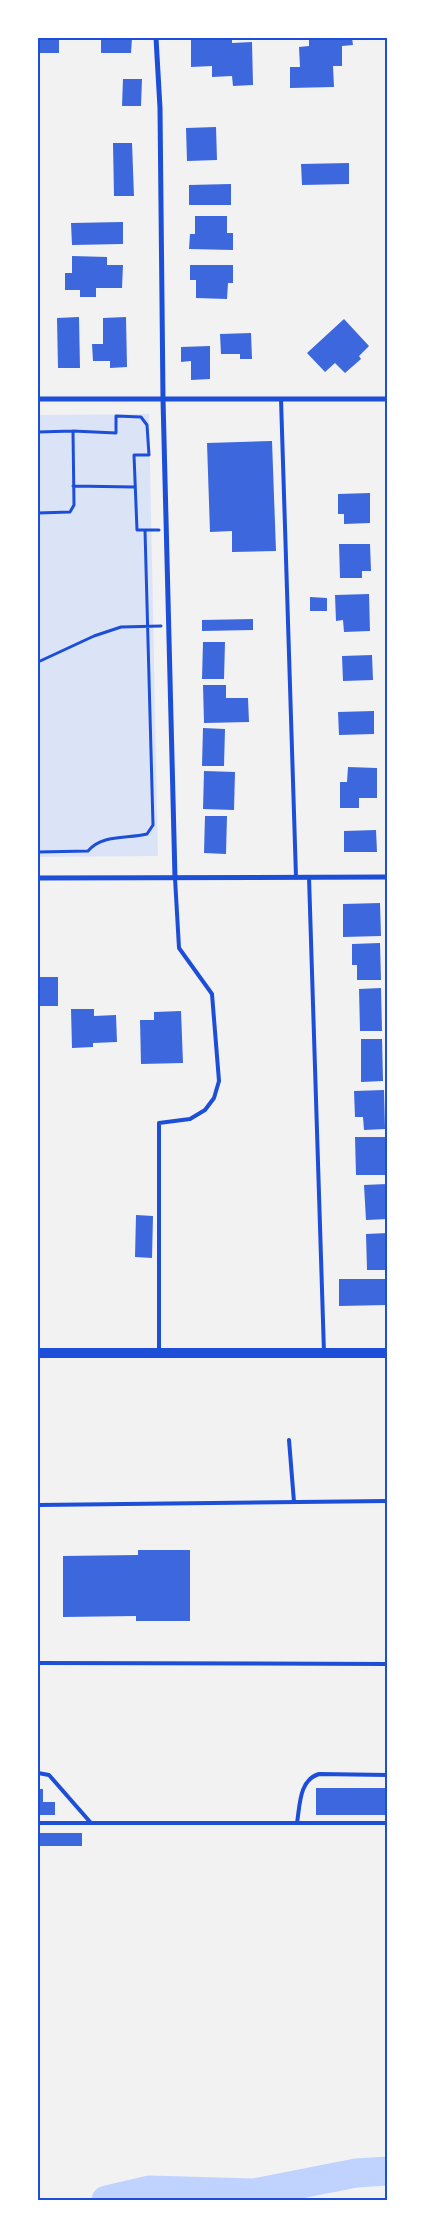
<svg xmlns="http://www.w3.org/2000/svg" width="425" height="2238" font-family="'Nunito Sans',sans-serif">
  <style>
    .green { fill: #dbe4f7 }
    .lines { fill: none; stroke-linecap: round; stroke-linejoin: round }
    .river { stroke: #bfd3fe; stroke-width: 29 }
    .building { fill: #3d67dc }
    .path { stroke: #1d4ed8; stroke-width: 3 }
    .service { stroke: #1d4ed8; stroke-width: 4 }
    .minor { stroke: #1d4ed8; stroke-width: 5 }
    .secondary { stroke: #1d4ed8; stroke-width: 10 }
    .neatline { fill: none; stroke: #1d4ed8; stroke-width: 2 }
  </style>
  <rect width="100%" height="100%" fill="#f2f2f2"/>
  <path class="green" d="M149 414 158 856 38 857V415Z"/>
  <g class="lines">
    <path class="river" d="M106 2200 149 2190 254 2193 356 2173 388 2171"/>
  </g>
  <path class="building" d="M38 38H59V53H38Z
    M101 38H132L131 53H101Z
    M191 38H232V43L252 42 253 85 233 86 232 76 212 77V66L191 67Z
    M309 38H352L353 45 342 46V66H333L334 87 290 88V67H300L299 47 309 46Z
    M123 79H142L141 106H122Z
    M216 127 217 160 187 161 186 128Z
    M113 143H132L134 196H114Z
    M349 163V184L302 185 301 164Z
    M231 184V205H189V185Z
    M195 216H227V233H233V250L189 249 190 234H195Z
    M123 222V244L72 245 71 223Z
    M72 256 107 257V265H123L122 288H96V297H80V290H65V273H72Z
    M190 265H233V283H228L227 299 196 298V280H190Z
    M79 317 80 368H58L57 318Z
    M126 317 127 367 110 368V361H93L92 344H103V318Z
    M344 319 369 346 359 356 361 359 345 373 335 363 325 372 307 353Z
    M251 333 252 359H240V354H221L220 334Z
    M210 346V379L191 380V361L181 362V347Z
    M272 441 276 551 232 552V531L210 532 207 443Z
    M370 493V523L344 524V514H338V494Z
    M339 544H370L371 571H362V578H340Z
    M369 594 370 631 344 632 343 620 336 621 335 595Z
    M310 597 327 598V611H310Z
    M253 619V630L202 631V620Z
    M203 642H225L224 679H202Z
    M372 655 373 680 343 681 342 656Z
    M203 685H226V698H248L249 722 204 723Z
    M374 711V734L339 735 338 712Z
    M203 728 225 729 224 766H202Z
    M348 767 377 768V798H359V808H340V782H347Z
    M204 771 235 772 234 810 203 809Z
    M205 816H227L226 854 204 853Z
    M376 830 377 852H344V831Z
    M380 903 381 936 343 937V904Z
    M380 943 381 980H357V965H352V944Z
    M38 977H58V1006H38Z
    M381 988 382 1031H360L359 989Z
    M71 1009H94V1016L116 1015 117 1042 93 1043V1047L72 1048Z
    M181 1011 183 1063 141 1064 140 1020H154V1012Z
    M361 1039H382L383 1081 361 1082Z
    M384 1090 385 1129 364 1130 363 1117H355L354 1091Z
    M355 1137H387L388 1175H356Z
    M387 1184 388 1219 366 1220 364 1185Z
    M136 1215 153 1216 152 1258 135 1257Z
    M388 1233V1270H367L366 1234Z
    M339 1279H386L387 1305 339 1306Z
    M138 1550H190V1621H136V1616L63 1617V1556L138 1555Z
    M316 1788H388V1815H316Z
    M38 1789H43V1802H55V1815H38Z
    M38 1833H82V1846H38Z"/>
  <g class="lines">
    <path class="path" d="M73 431 116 433V416L141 417 147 425 149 455H134L137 530H159
      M38 432 73 431 74 505 70 512 38 513
      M73 486 134 487
      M38 662 94 636 121 627 161 626
      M38 852 88 851C102 834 127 839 147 834L153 825 145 530"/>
    <path class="service" d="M281 399 296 877
      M309 877 324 1353
      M159 1353V1123L190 1119 205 1110 214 1098 219 1081 212 994 179 948 175 878
      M289 1440 294 1502
      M38 1505 388 1501
      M38 1663 388 1664
      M38 1773 49 1775 91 1823
      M38 1823H388
      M297 1823C300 1805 299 1780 319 1774L388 1775"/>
    <path class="minor" d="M156 38 160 108 163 399 175 878
      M38 399H388
      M38 878 388 877"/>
    <path class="secondary" d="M38 1353H388"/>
  </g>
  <rect width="425" height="2238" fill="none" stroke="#ffffff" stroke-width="78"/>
  <rect x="39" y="39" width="347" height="2160" class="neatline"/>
</svg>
